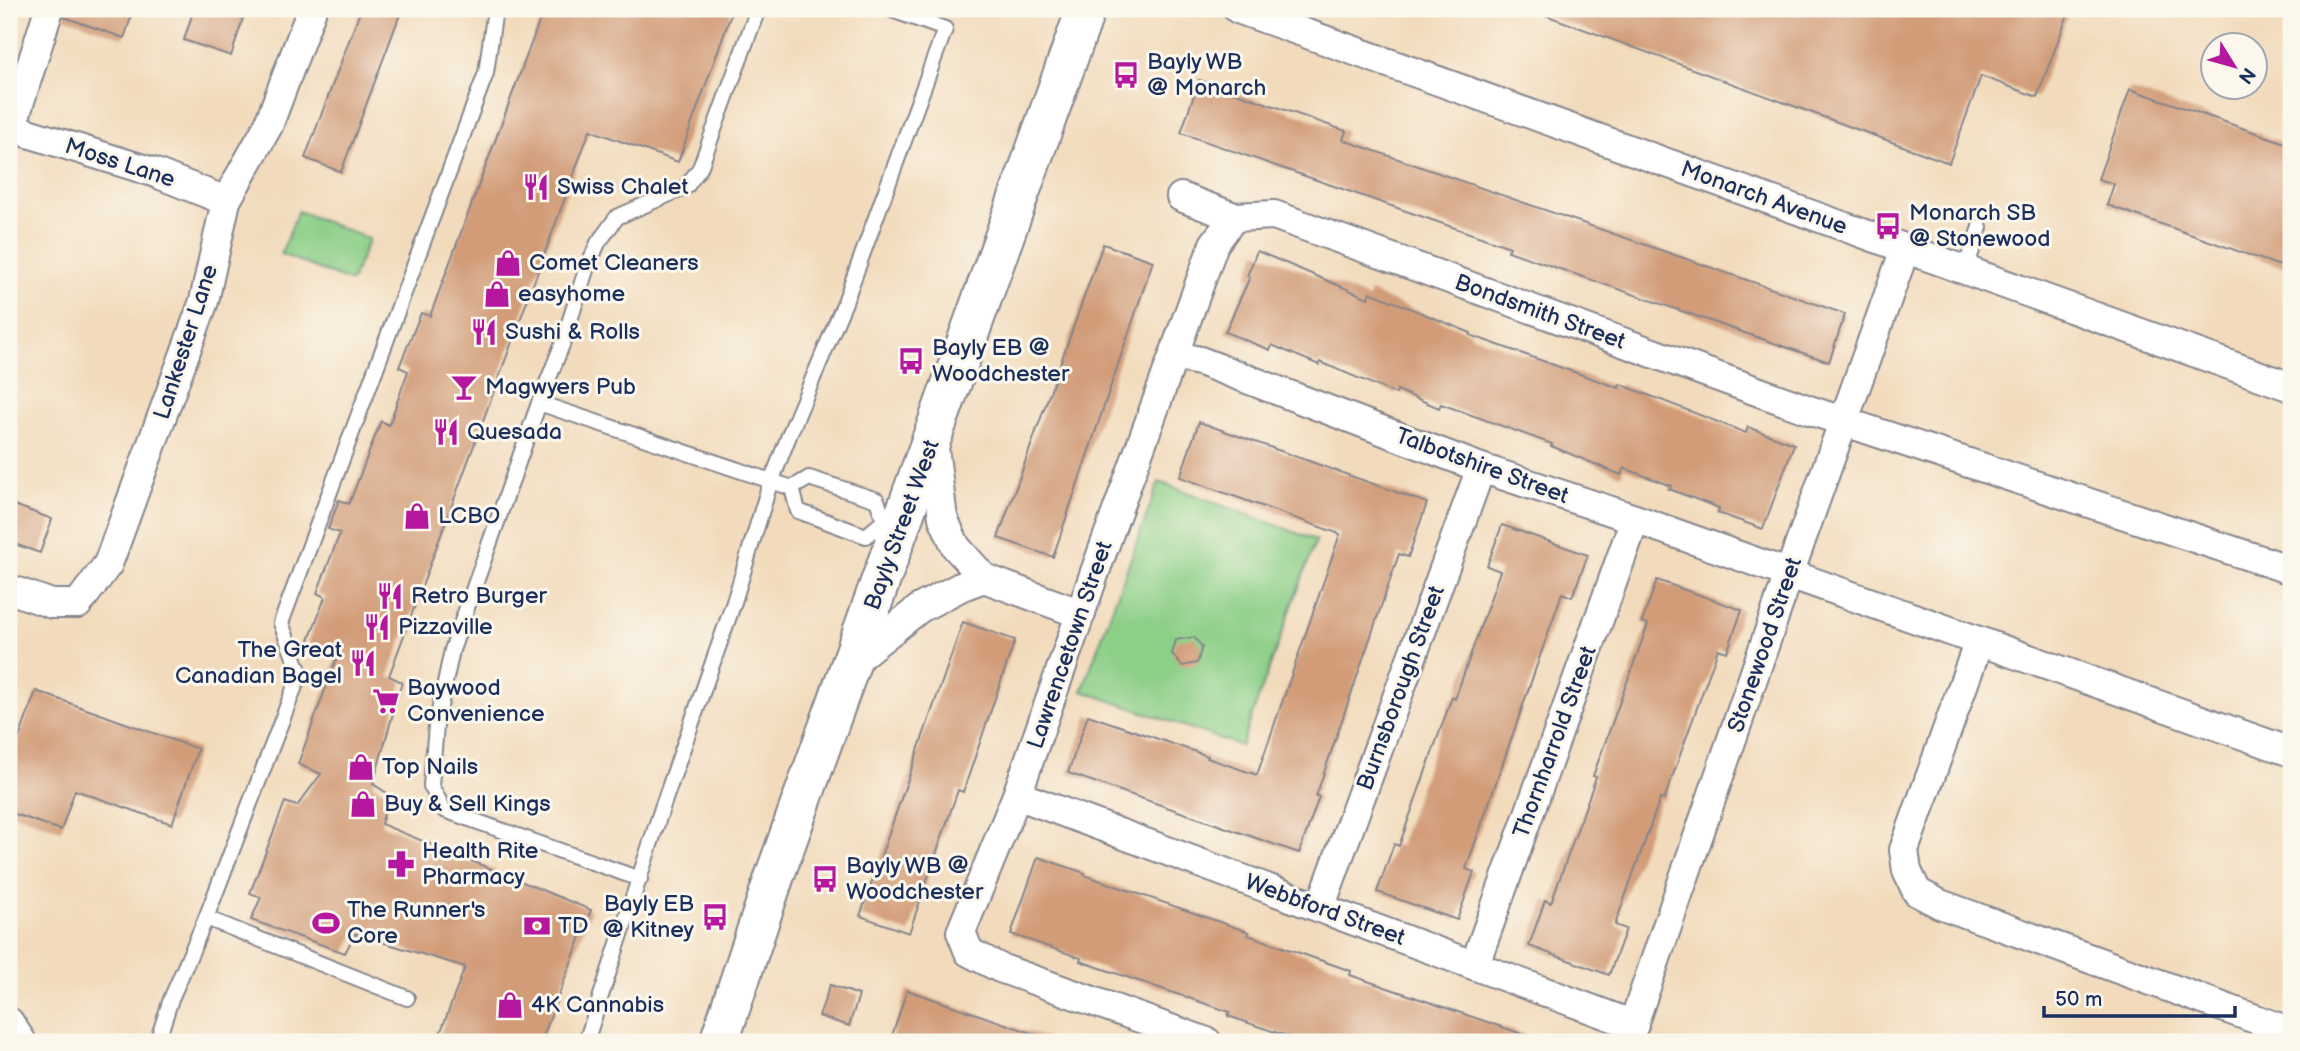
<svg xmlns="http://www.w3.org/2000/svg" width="2300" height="1051" font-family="'Balsamiq Sans',sans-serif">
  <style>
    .green { fill: #8ccf87; stroke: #547f72; stroke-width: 2 }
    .building { fill: #d29c78 }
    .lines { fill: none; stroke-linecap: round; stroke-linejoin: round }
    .lane-casing { stroke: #86858d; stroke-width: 18 }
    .street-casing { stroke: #86858d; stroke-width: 32 }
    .secondary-casing { stroke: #86858d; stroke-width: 42 }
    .lane { stroke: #fff; stroke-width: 14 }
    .street { stroke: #fff; stroke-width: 28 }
    .secondary { stroke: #fff; stroke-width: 38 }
    .labels { text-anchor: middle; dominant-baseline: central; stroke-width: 6; stroke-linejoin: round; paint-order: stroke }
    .poi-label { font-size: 23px; fill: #1b2f5e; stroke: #fbf7ec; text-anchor: start }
    .street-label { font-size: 23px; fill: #1b2f5e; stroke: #fbf7ec }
  </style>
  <rect width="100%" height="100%" fill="#fbf7ec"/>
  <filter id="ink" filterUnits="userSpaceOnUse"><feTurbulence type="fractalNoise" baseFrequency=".0143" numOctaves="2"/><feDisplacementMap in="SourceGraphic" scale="14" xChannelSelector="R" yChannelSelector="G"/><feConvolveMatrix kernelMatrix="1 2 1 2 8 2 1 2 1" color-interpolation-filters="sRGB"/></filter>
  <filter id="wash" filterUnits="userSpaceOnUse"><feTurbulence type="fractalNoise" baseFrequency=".00686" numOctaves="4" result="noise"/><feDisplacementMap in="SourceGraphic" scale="28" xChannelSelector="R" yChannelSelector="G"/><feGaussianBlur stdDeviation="1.57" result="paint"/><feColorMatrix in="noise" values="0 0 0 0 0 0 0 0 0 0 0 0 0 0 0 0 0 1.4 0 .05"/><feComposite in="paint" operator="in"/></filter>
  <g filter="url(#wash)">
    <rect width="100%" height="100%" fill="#f2dbbc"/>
    <path class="green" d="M298 211 369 239 351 282 281 254Z
      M1159 482 1316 540 1241 746 1082 691Z"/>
    <g id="blocks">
      <path class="building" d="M65 9H134L124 38 64 17Z
        M194 9H246L231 56 184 40Z
        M361 9H402L341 172 305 158Z
        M544 9H733L678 162 590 130 389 676 402 682 373 784 390 795 381 824 591 910 541 1042H437L465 967 355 934 345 953 251 920 261 897 250 893 285 802 297 806 321 774 298 764 338 654 308 643 325 597 317 593 340 533 328 529 339 500 349 504 381 421 389 425 408 371 399 367 421 313 430 316Z
        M1535 9H2070L2037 97 1981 76 1949 163 1534 11Z
        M1199 80 1346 131 1343 140 1845 314 1829 362 1508 251 1510 247 1181 133Z
        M2130 89 2291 145V243L2283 267 2107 205 2114 184 2098 179Z
        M1103 244 1153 261 1053 557 998 538Z
        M1257 251 1368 298 1370 292 1471 333 1470 335 1554 365 1619 388 1620 384 1746 433 1748 427 1794 444 1763 529 1718 513 1719 508 1669 489 1671 486 1624 468 1621 475 1551 446 1552 444 1441 404 1439 408 1397 390 1396 394 1320 362 1319 365 1272 345 1270 350 1225 332 1250 277 1247 276Z
        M1199 422 1427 503 1408 557 1399 554 1316 796 1319 797 1299 853 1068 773 1088 715 1208 756 1207 758 1257 775 1340 534 1180 477Z
        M9 503 52 519 40 553 9 542Z
        M1502 525 1588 555 1572 597 1562 593 1466 869 1474 872 1457 920 1377 892 1394 844 1399 846 1452 697 1455 699 1500 571 1487 566Z
        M1657 580 1742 610 1727 652 1718 649 1664 800 1660 799 1615 925 1626 929 1609 975 1529 946 1545 900 1551 903 1596 777 1593 776 1648 624 1642 622Z
        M963 622 1015 640 963 792 958 790 909 933 860 916Z
        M1194 637 1202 647 1197 663 1182 666 1172 654 1176 640Z
        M36 691 198 749 172 824 75 790 61 830 9 812V766Z
        M1038 857 1085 873 1084 875 1249 932 1248 935 1351 971 1350 975 1537 1039 1536 1042H1304L1228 1016 1230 1012 1080 961 1081 958 1011 934Z
        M830 985 859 995 849 1026 819 1016Z
        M907 990 1049 1039V1042H890Z"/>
    </g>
  </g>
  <g filter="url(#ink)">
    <use href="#blocks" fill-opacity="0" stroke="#86858d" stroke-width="2"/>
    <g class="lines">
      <defs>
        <path id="lane" d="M1965 271 1980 227
          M539 403 792 488 809 478 877 500 884 521
          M792 488 798 511 866 536 884 521
          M640 879 444 810 431 786 436 725 452 650 539 403 562 345 586 270 598 243 617 217 686 187 700 168 758 9
          M206 918 407 998
          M157 1042 171 999 206 918 300 673 281 623 486 73 495 9
          M586 1042 662 808 734 602 768 490 790 433 845 302 945 29 889 9"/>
        <path id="street" d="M1238 9 2291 387
          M12 128 153 172 226 201
          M9 136 49 9
          M1181 197 1234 217
          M1175 356 1200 361 1481 468 1635 519 2291 752
          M933 440 943 518 956 547 984 578 1081 614
          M9 589 52 604H78L108 564 204 301 226 201 268 126 312 9
          M1979 641 1904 850 1907 871 1917 892 1940 904 2291 1032
          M852 662 920 608 960 587 984 578
          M1017 795 1634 1025
          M1320 908 1481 468
          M1475 964 1635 519
          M9 1022 22 1042
          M1207 1042 1000 968 969 952 961 932 1017 795 1096 569 1214 244 1234 217 1274 215 1809 410 2291 570
          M1627 1042 1789 574 1905 249"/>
        <path id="secondary" d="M719 1042 776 872 1086 9"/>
      </defs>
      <use href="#lane" class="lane-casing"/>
      <use href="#street" class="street-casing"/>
      <use href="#secondary" class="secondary-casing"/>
      <use href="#lane" class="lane"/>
      <use href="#street" class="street"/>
      <use href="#secondary" class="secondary"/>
    </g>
  </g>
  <defs>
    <symbol id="bus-bare" viewBox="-9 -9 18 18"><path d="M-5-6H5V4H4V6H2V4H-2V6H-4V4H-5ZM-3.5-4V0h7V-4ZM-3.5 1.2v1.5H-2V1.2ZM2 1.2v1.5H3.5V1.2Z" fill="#b5179e" stroke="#fbf7ec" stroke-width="2.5" paint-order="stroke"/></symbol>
    <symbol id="restaurant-bare" viewBox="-9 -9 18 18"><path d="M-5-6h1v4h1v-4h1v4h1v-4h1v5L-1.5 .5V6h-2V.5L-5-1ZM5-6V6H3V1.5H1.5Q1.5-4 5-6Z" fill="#b5179e" stroke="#fbf7ec" stroke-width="2.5" paint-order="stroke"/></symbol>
    <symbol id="shop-bare" viewBox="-9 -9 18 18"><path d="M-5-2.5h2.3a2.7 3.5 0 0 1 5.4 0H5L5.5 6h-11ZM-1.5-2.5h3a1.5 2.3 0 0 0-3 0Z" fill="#b5179e" stroke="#fbf7ec" stroke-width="2.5" paint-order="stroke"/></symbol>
    <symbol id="bar-bare" viewBox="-9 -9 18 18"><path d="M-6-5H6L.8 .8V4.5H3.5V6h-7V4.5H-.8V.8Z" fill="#b5179e" stroke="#fbf7ec" stroke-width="2.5" paint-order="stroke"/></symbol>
    <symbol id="supermarket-bare" viewBox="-9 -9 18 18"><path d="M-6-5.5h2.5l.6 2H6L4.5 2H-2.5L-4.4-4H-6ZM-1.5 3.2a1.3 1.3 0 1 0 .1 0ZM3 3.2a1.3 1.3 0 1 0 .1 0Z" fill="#b5179e" stroke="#fbf7ec" stroke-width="2.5" paint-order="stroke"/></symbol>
    <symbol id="pharmacy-bare" viewBox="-9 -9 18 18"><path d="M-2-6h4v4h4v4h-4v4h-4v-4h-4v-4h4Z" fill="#b5179e" stroke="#fbf7ec" stroke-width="2.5" paint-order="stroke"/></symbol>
    <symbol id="stadium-bare" viewBox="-9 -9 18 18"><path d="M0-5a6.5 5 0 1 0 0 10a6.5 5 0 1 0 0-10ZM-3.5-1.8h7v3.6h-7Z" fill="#b5179e" stroke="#fbf7ec" stroke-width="2.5" paint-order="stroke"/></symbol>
    <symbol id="bank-bare" viewBox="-9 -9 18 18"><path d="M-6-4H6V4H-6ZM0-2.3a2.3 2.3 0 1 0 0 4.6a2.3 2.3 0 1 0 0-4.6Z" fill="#b5179e" stroke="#fbf7ec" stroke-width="2.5" paint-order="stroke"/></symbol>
  </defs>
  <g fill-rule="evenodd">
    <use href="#bus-bare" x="1107" y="56" width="38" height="38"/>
    <use href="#restaurant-bare" x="517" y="168" width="38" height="38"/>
    <use href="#bus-bare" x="1869" y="207" width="38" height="38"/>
    <use href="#shop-bare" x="489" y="244" width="38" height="38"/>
    <use href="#shop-bare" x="478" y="275" width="38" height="38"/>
    <use href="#restaurant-bare" x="465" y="313" width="38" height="38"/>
    <use href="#bus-bare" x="892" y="342" width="38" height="38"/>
    <use href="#bar-bare" x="445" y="368" width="38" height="38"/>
    <use href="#restaurant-bare" x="427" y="413" width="38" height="38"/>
    <use href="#shop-bare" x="398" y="497" width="38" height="38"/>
    <use href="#restaurant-bare" x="371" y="577" width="38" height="38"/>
    <use href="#restaurant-bare" x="358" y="608" width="38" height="38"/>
    <use href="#restaurant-bare" x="344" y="644" width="38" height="38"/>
    <use href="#supermarket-bare" x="367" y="682" width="38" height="38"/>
    <use href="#shop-bare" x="342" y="748" width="38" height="38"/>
    <use href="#shop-bare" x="344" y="785" width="38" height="38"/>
    <use href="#pharmacy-bare" x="382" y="845" width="38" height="38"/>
    <use href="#bus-bare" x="806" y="860" width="38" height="38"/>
    <use href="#bus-bare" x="696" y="898" width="38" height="38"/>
    <use href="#stadium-bare" x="307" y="904" width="38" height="38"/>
    <use href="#bank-bare" x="518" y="907" width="38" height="38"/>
    <use href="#shop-bare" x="491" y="986" width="38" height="38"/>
  </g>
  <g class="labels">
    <g class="poi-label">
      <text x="1147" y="62">Bayly WB<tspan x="1147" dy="26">@ Monarch</tspan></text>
      <text x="557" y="187">Swiss Chalet</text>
      <text x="1909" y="213">Monarch SB<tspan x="1909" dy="26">@ Stonewood</tspan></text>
      <text x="529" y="263">Comet Cleaners</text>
      <text x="518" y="294">easyhome</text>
      <text x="505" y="332">Sushi &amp; Rolls</text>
      <text x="932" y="348">Bayly EB @<tspan x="932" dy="26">Woodchester</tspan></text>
      <text x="485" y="387">Magwyers Pub</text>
      <text x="467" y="432">Quesada</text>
      <text x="438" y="516">LCBO</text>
      <text x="411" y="596">Retro Burger</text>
      <text x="398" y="627">Pizzaville</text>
      <text x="342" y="650" text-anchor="end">The Great<tspan x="342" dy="26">Canadian Bagel</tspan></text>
      <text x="407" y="688">Baywood<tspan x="407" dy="26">Convenience</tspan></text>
      <text x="382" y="767">Top Nails</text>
      <text x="384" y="804">Buy &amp; Sell Kings</text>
      <text x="422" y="851">Health Rite<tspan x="422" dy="26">Pharmacy</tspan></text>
      <text x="846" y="866">Bayly WB @<tspan x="846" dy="26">Woodchester</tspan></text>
      <text x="694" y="904" text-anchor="end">Bayly EB<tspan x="694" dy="26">@ Kitney</tspan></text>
      <text x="347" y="910">The Runner's<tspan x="347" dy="26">Core</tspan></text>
      <text x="558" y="926">TD</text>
      <text x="531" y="1005">4K Cannabis</text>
    </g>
    <g class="street-label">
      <text transform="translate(120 163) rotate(18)">Moss Lane</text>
      <text transform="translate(1764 198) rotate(20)">Monarch Avenue</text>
      <text transform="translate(1540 312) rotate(20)">Bondsmith Street</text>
      <text transform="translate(186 342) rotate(-72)">Lankester Lane</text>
      <text transform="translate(1482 466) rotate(20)">Talbotshire Street</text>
      <text transform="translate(902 525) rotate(-70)">Bayly Street West</text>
      <text transform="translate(1070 645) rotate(-71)">Lawrencetown Street</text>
      <text transform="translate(1765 645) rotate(-71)">Stonewood Street</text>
      <text transform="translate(1401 688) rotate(-70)">Burnsborough Street</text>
      <text transform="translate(1555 742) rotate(-70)">Thornharrold Street</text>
      <text transform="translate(1325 910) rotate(20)">Webbford Street</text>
    </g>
  </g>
  <rect width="2300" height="1051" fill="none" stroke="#fbf7ec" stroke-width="35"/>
  <g transform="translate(2234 66) rotate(127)"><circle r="33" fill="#fbf7ec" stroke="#a1a7b3" stroke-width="2"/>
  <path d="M0-5L12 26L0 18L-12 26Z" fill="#b5179e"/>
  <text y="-10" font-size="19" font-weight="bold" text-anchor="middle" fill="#1b2f5e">N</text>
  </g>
  <path d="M2044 1006v10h191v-10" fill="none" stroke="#1b2f5e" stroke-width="3.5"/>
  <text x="2055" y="1006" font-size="21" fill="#1b2f5e" stroke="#fbf7ec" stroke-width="5" paint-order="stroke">50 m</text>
</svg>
